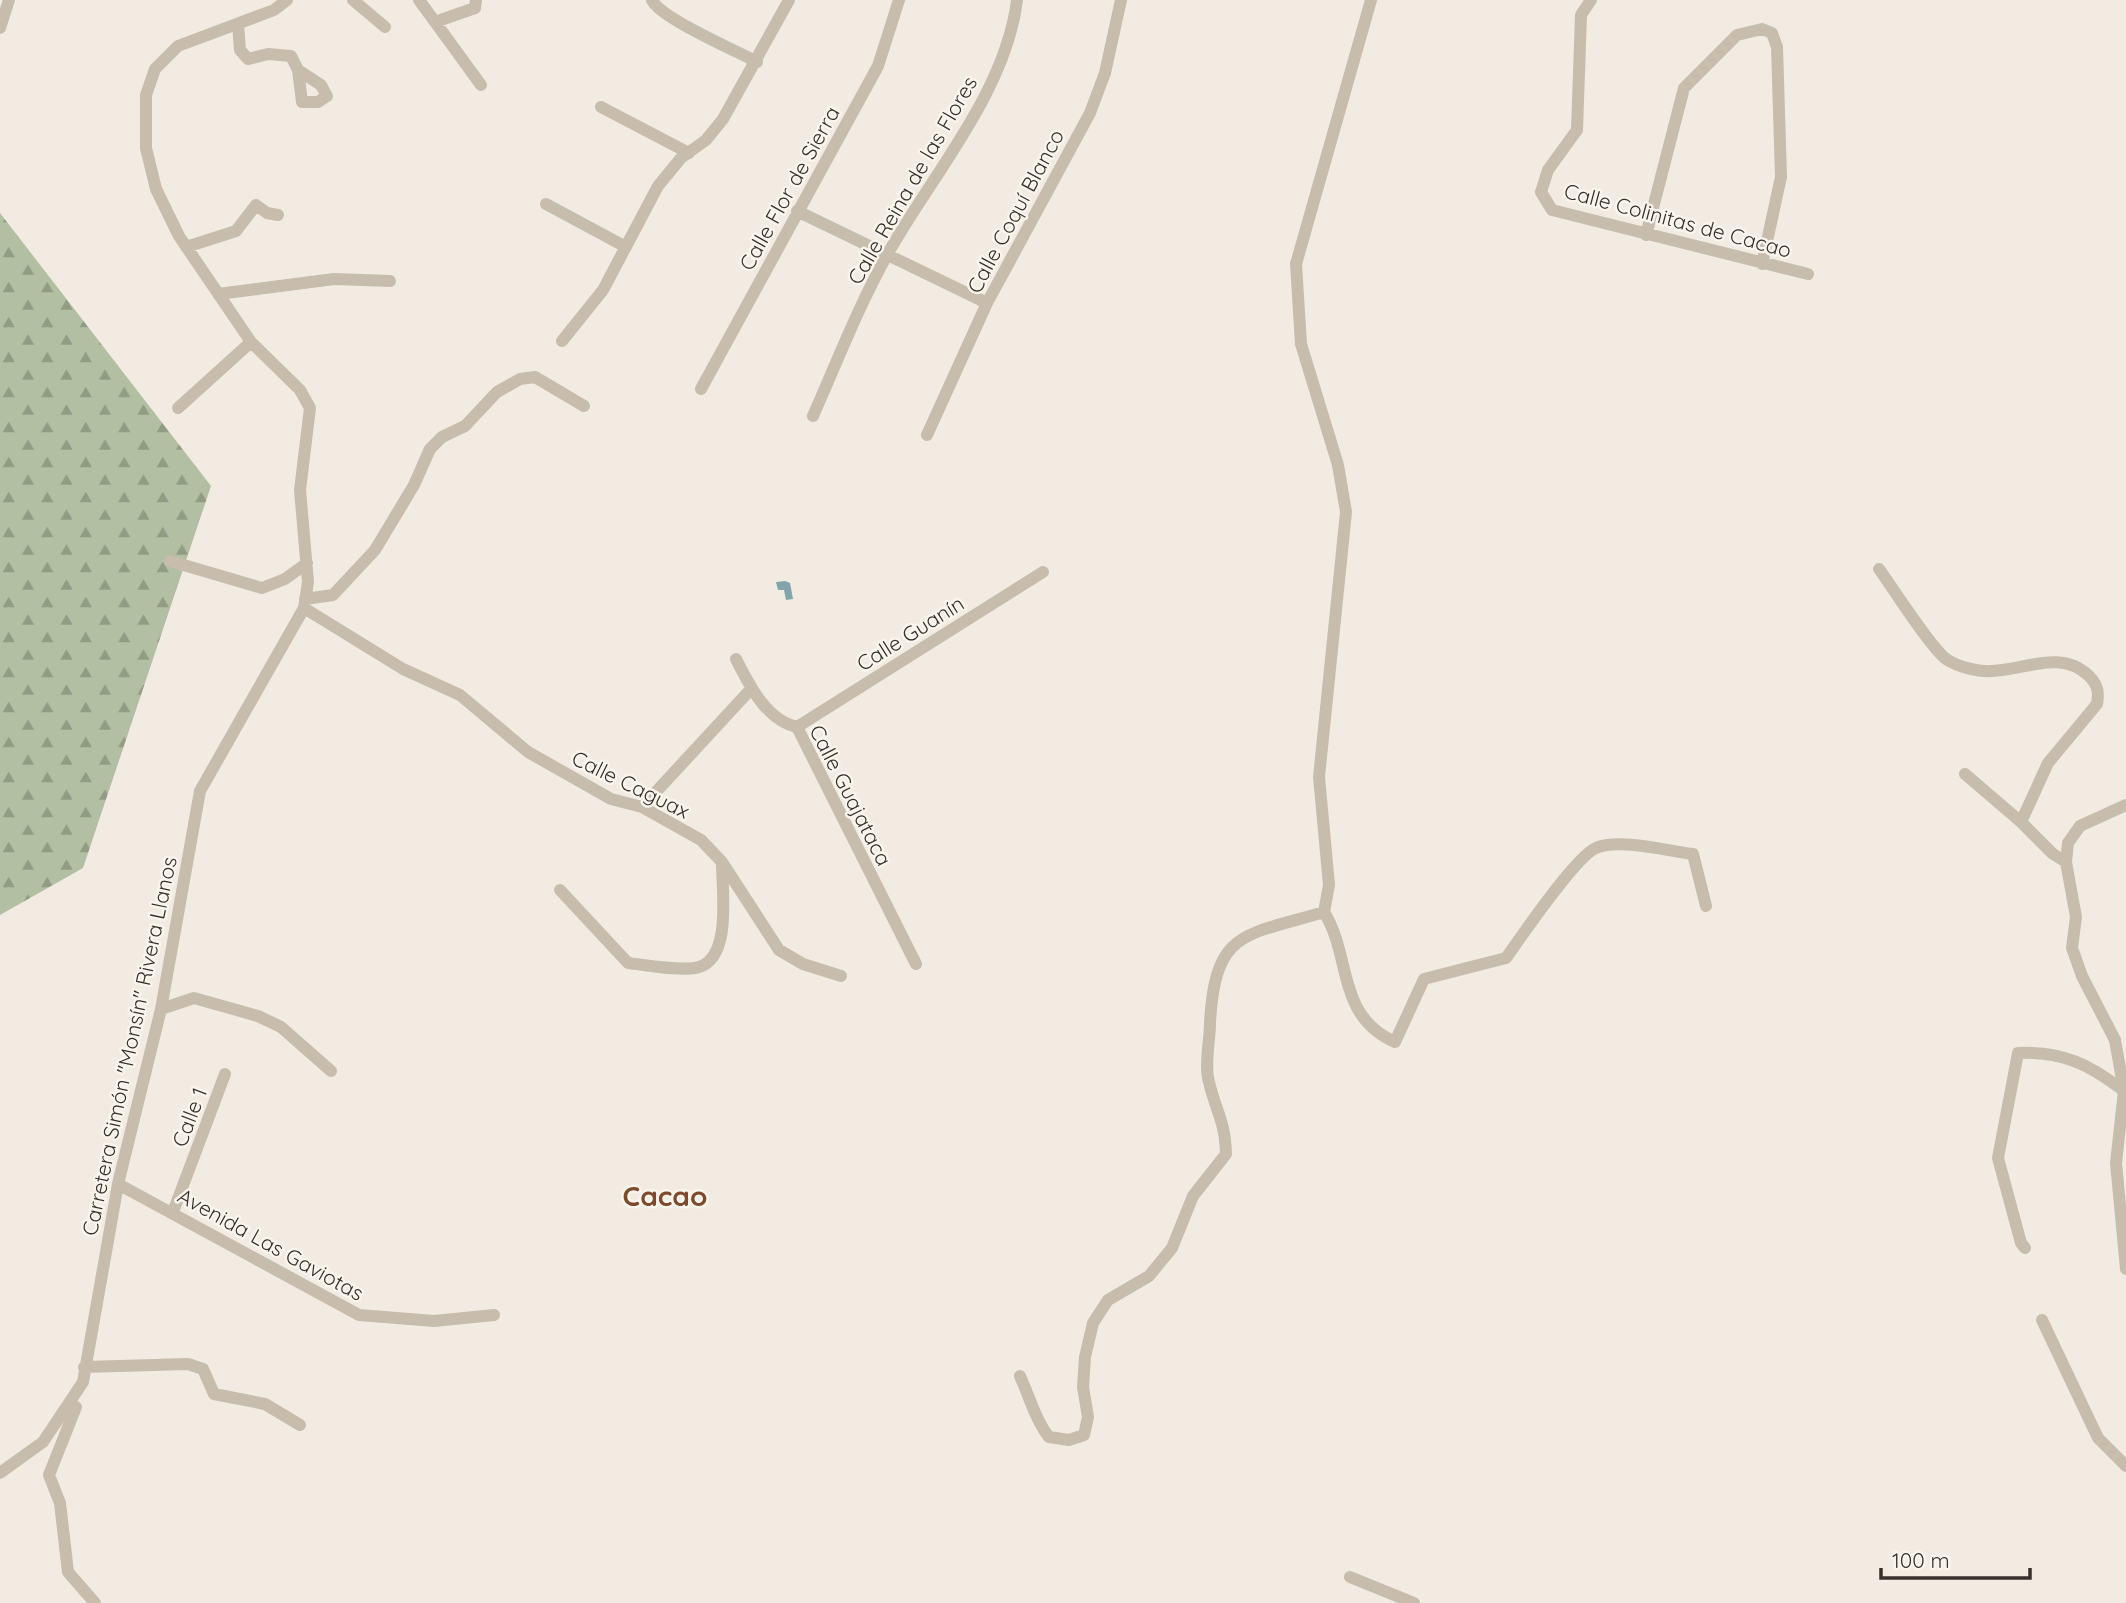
<svg xmlns="http://www.w3.org/2000/svg" width="2126" height="1603" font-family="Quicksand,sans-serif">
  <style>
    .forest { fill: url(#forest-firs) }
    .water { fill: #82a5ac }
    .lines { fill: none; stroke-linecap: round; stroke-linejoin: round }
    .minor { stroke: #c8bdad; stroke-width: 12 }
    .labels { text-anchor: middle; dominant-baseline: central; stroke-width: 5; stroke-linejoin: round; paint-order: stroke }
    .street-label { font-size: 21px; fill: #38312b; stroke: #f9f5ed }
    .district-label { font-size: 28px; font-weight: bold; fill: #7f492c; stroke: #f9f5ed }
  </style>
  <defs>
    <pattern id="forest-firs" width="22" height="20" patternUnits="userSpaceOnUse" patternTransform="scale(1.75)"><rect width="22" height="20" fill="#b2bfa2"/><path d="M5 1l3.5 6h-7zM16 11l3.5 6h-7z" fill="#929c84"/></pattern>
  </defs>
  <rect width="100%" height="100%" fill="#f1ebe1"/>
  <path class="forest" d="M0 213 211 486 83 868 0 915Z"/>
  <path class="water" d="M785 581 790 583 793 599 786 600 784 590H778L776 582Z"/>
  <g class="lines">
    <path class="minor" d="M353 0 385 27
      M419 0 481 85
      M652 0C660 18 737 51 757 62
      M1371 0 1296 264 1301 344 1338 465 1346 512 1319 777 1329 885 1324 912C1352 957 1336 1016 1395 1042L1424 979 1506 958C1521 937 1576 856 1596 848 1619 838 1668 851 1693 854L1706 906
      M1591 0 1581 15 1577 130 1548 170 1541 192 1552 210 1808 274
      M435 22 475 8 476 0
      M238 24 240 50 248 59 268 54 291 56 298 70 302 102H318L327 96 321 85 298 70
      M0 28 9 0
      M601 107 689 153
      M546 204 626 247
      M797 211 987 303
      M1646 235 1684 88 1737 35 1762 29 1772 33 1777 47 1781 177 1762 264
      M186 247 236 231 256 205 267 213 278 215
      M218 294 334 279 390 281
      M562 341 603 290 658 186 681 158 706 140 723 119 789 0
      M701 389 878 66 899 0
      M178 408 251 342
      M813 416C837 362 858 307 887 255 931 176 1006 92 1017 0
      M927 435 987 303 1090 113 1105 73 1121 0
      M170 561 262 588 285 579 307 563
      M1879 569C1893 588 1930 647 1946 659 1958 667 1978 672 1992 671 2025 670 2061 649 2089 676 2098 685 2099 692 2097 704L2048 763 2021 822 2053 854 2066 862
      M305 599 333 595 375 550 414 485 430 449 442 437 465 426 497 392 520 379 535 377 584 406
      M304 608 403 669 460 695 528 752 611 799 642 807 701 840 722 862 779 950 803 964 841 976
      M736 659C749 685 767 721 797 727L916 964
      M797 727 1043 572
      M1965 774 2021 822
      M2126 805 2080 826 2068 843 2066 862 2076 917 2072 948 2082 976 2115 1040 2124 1091 2116 1163 2126 1269
      M642 807 751 689
      M560 890 628 963C646 965 683 972 699 967 732 957 722 891 722 862
      M161 1009 194 998 258 1016 281 1027 331 1071
      M118 1184 359 1315 434 1321 494 1315
      M173 1212 225 1074
      M2025 1248 2021 1243 1998 1158 2018 1053C2062 1051 2089 1064 2124 1091
      M2042 1320 2098 1438 2126 1466
      M84 1367 188 1364 203 1369 214 1394 265 1404 300 1425
      M1020 1376C1029 1396 1036 1421 1049 1437L1069 1440 1084 1435 1088 1417 1083 1387 1085 1357 1093 1323 1108 1300 1149 1276 1172 1248 1193 1196 1226 1154C1225 1120 1216 1112 1209 1082 1204 1065 1210 1041 1210 1023 1215 929 1245 936 1324 912
      M76 1407 49 1475 60 1503 68 1572 95 1603
      M0 1473 43 1442 83 1382 118 1184 161 1009 200 791 304 608 308 582 300 490 310 408 300 390 251 342 179 236 156 189 146 148V95L155 69 178 46 274 10 287 0
      M1350 1577 1414 1603"/>
  </g>
  <g class="labels">
    <g class="street-label">
      <text transform="translate(912 180) rotate(-60)">Calle Reina de las Flores</text>
      <text transform="translate(789 188) rotate(-61)">Calle Flor de Sierra</text>
      <text transform="translate(1015 211) rotate(-62)">Calle Coquí Blanco</text>
      <text transform="translate(1678 220) rotate(15)">Calle Colinitas de Cacao</text>
      <text transform="translate(910 633) rotate(-32)">Calle Guanín</text>
      <text transform="translate(631 784) rotate(26)">Calle Caguax</text>
      <text transform="translate(851 795) rotate(63)">Calle Guajataca</text>
      <text transform="translate(129 1046) rotate(-78)">Carretera Simón "Monsín" Rivera Llanos</text>
      <text transform="translate(189 1117) rotate(-69)">Calle 1</text>
      <text transform="translate(271 1244) rotate(29)">Avenida Las Gaviotas</text>
    </g>
    <g class="district-label">
      <text x="665" y="1195">Cacao</text>
    </g>
  </g>
  <path d="M1881 1568v10h149v-10" fill="none" stroke="#38312b" stroke-width="3.5"/>
  <text x="1892" y="1568" font-size="21" fill="#38312b" stroke="#f9f5ed" stroke-width="5" paint-order="stroke">100 m</text>
</svg>
